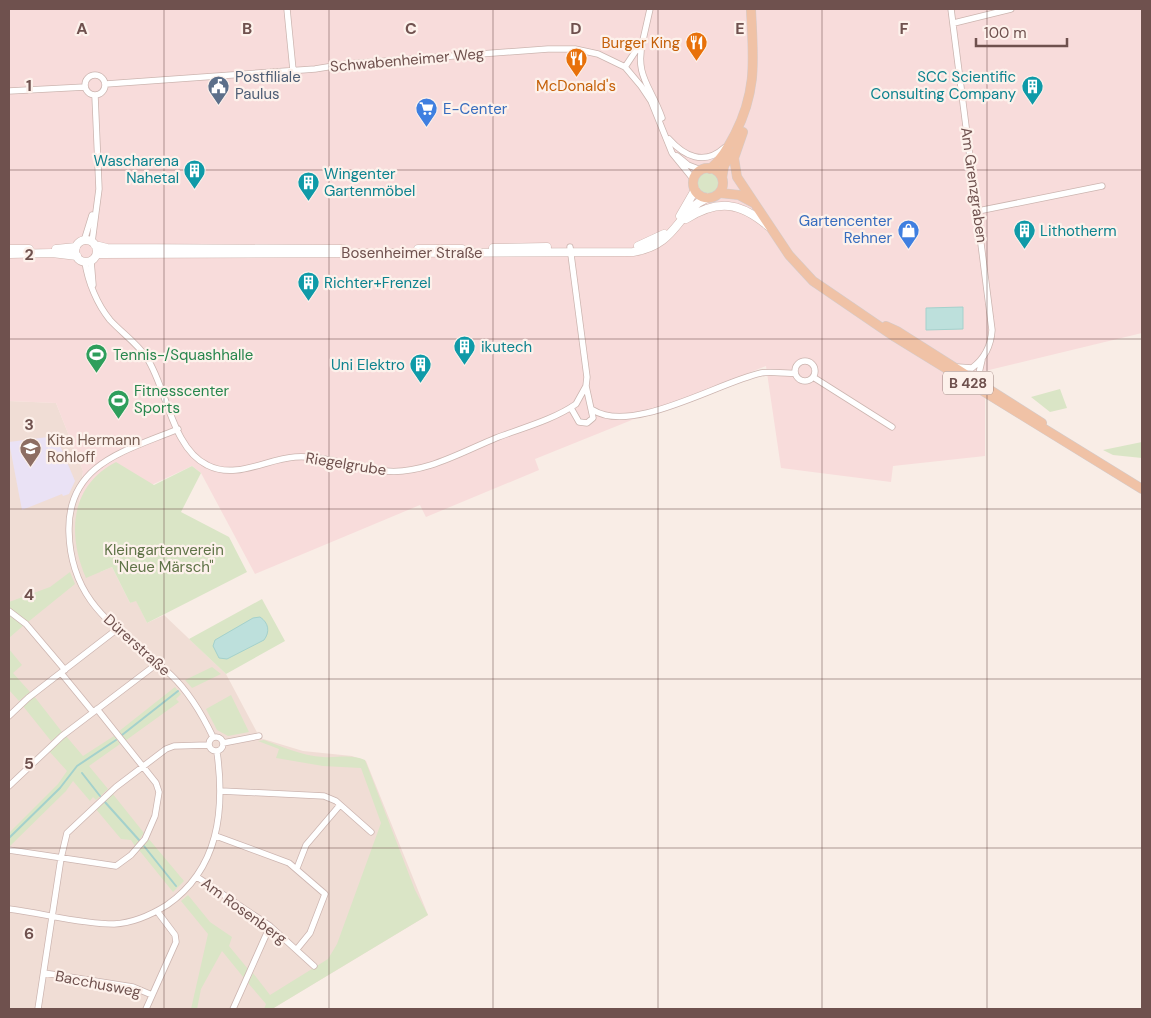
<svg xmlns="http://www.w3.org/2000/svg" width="1151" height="1018" font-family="'DM Sans',sans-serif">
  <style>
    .residential { fill: #f0ddd5 }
    .commercial { fill: #f8dcdb }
    .education { fill: #eae2f5 }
    .green { fill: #dae5c6 }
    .water { fill: #bde0dc; stroke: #a4d1cc }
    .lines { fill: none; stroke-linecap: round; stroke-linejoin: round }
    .stream { stroke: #a4d1cc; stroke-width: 2 }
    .street-casing { stroke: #ccb5b0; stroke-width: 7 }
    .secondary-casing { stroke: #ceb4ae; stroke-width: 9 }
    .primary-casing { stroke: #d4cbca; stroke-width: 10 }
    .street { stroke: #fff; stroke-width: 5.5 }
    .secondary { stroke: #fff; stroke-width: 8 }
    .primary { stroke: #f0c2a6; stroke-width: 9 }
    .grid { fill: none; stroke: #6f514e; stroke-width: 1; stroke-opacity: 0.55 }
    .labels { text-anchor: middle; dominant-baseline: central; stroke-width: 4.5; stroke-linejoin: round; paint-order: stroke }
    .shield { fill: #fdf1eb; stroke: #9a817d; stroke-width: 1 }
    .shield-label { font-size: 14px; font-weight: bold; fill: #6f514e }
    .food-label { font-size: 15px; fill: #c56008; stroke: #fdf1eb; text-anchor: end }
    .street-label { font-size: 15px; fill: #6f514e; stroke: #fdf1eb }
    .service-label { font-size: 15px; fill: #4e5e75; stroke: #fdf1eb; text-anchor: start }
    .culture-label { font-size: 15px; fill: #0d838f; stroke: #fdf1eb; text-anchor: start }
    .shop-label { font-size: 15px; fill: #366cbe; stroke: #fdf1eb; text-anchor: start }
    .leisure-label { font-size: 15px; fill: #27864d; stroke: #fdf1eb; text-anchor: start }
    .education-label { font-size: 15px; fill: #785e54; stroke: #fdf1eb; text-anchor: start }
    .park-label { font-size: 15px; fill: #5f7347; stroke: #fdf1eb }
    .grid-label { font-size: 16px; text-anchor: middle; font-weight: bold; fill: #6f514e; stroke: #fdf1eb; stroke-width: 4.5; stroke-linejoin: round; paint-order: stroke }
  </style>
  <rect width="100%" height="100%" fill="#f9ede6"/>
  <path class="residential" d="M9 401 56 403 83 471 77 520 100 572 112 567 130 603 136 600 147 623 164 615 226 674 260 738 303 751 352 756 366 761 428 915 272 1009H9Z"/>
  <path class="commercial" d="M9 9H1142V333L985 371V456L893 466 891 482 781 468 766 366 535 459 539 470 426 517 420 505 255 574 201 473 192 466 77 520 83 471 56 403 9 401Z"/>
  <path class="education" d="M56 436 75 481 69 494 63 496 62 494 22 510 9 442Z"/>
  <path class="green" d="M697 183a11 11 0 1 1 22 0a11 11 0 1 1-22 0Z
    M1060 389 1067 408 1050 412 1031 397Z
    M1142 442V458L1113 455 1103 450Z
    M116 462 154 485 192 466 201 473 181 512 229 537 247 572 147 623 136 601 130 603 112 567 86 578C67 534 70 486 116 462Z
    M70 572 75 584 28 622 9 607V602L50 587Z
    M262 599 285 641 226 674 189 639Z
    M9 614 24 625 9 638Z
    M9 649 22 665 13 673 30 692 19 701 9 690Z
    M212 667 221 674 192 688 185 680Z
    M175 687 181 694 176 699 179 702 125 741 118 732Z
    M231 695 249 732 228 736 217 730 206 709Z
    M34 696 62 732 51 741 23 706Z
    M66 736 83 756 114 736 120 744 89 766 108 789 96 800 93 797 90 801 73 781 66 791 9 847V833L58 784 67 771 49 751Z
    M264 740C283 747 303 756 323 757 338 758 351 754 365 760L415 890 428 915 272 1009H264L266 1004 248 983 253 973 270 995 328 959 337 944 381 823 361 768 323 766 276 758 279 749 258 741Z
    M112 793 144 833 135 846 131 840 121 839 95 808Z
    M148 838 184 881 173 892 139 850Z
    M188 895 210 922 232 937 229 946 248 969 244 978 222 951 201 989 197 1009H191L208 934 181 901Z"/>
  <path class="water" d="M963 307V329L926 330V308Z
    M260 617C269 623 270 632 264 640L227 659 219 658 213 646 215 640 253 618Z"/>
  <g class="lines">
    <path class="stream" d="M122 735 178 691
      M82 773 100 796
      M104 801 139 840
      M9 838 60 788 77 766 116 740
      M144 846 176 886"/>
    <defs>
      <path id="street" d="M287 9 293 70
        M951 9 992 330C991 345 984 359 972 368L958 367
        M954 23 1011 9
        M643 40C634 76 651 86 662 118
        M625 67 643 40 650 9
        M85 85a10 10 0 1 1 20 0a10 10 0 1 1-20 0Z
        M106 84 315 69 346 64 548 49H575L598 54 625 67 641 86 651 101 672 153 694 180
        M9 91 85 87
        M669 139C684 156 704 166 724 148
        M677 156 688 165 701 170
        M978 211 1102 186
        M84 241 92 215
        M92 242 99 189 95 96
        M91 261 93 285
        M85 262C88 282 97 304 110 320 122 333 137 343 147 358 167 389 172 448 207 465 236 480 266 459 295 457 326 455 354 468 385 471 423 475 462 452 496 438 522 428 553 420 576 404L586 386 587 377 570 247
        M982 360 979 373 984 384
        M795 371a10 10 0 1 1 20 0a10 10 0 1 1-20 0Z
        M813 377 892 427
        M571 408 579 422 587 423 593 418 586 386
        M593 410C632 435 719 382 761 373 772 371 784 374 795 373
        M178 429C126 451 67 463 69 532 71 608 123 630 171 675 190 693 202 714 213 737
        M9 611 26 624 65 670
        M61 673 93 712
        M9 716 28 698 116 630
        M209 744a7 7 0 1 1 14 0a7 7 0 1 1-14 0Z
        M223 743 259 736
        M9 786 62 736 158 663
        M221 791 324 796 336 801 371 832
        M216 836 289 863 325 894 310 933 297 949
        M9 850 116 866 131 855 145 839 155 816 159 792 156 783 97 709
        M297 868 306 845 340 805
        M197 877 270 926 314 966
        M9 909C43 913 79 924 114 924 134 923 151 915 167 905 219 869 225 810 217 752
        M44 973 133 987 152 995
        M38 1009 61 858 67 833 116 787 166 749 174 746 208 745
        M146 1009 176 942 175 935 157 911
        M233 1009 270 926"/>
      <path id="secondary" d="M680 216 695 190
        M686 219C718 199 740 202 768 226
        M75 251a11 11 0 1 1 22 0a11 11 0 1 1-22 0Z
        M95 245 107 248 344 249
        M638 246 664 234
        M493 248 547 247
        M9 249H29
        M56 249 76 247
        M418 249H462
        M9 254 52 253 77 256
        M97 254 633 252C678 245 677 211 707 198"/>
      <path id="primary" d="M743 132 734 158 737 177 789 255 813 281 895 337 1142 489
        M693 183a15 15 0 1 1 30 0a15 15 0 1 1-30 0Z
        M710 169C722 159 728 147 735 134 758 89 753 57 751 9
        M722 178 724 166 731 153
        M720 193 739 195 752 202
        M886 326 897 331 1042 423"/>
    </defs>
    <use href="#street" class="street-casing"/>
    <use href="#secondary" class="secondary-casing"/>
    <use href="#primary" class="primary-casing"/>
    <use href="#street" class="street"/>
    <use href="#secondary" class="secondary"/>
    <use href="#primary" class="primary"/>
  </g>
  <path class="grid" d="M164 9V1009M329 9V1009M493 9V1009M658 9V1009M822 9V1009M987 9V1009M9 170H1142M9 339H1142M9 509H1142M9 679H1142M9 848H1142"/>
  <defs>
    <symbol id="restaurant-pin" viewBox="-11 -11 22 30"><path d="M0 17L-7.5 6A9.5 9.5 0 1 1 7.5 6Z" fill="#e8710a" stroke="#fdf1eb"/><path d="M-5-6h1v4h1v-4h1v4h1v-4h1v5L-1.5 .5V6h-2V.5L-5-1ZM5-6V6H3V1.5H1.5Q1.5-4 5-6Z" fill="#fff"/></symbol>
    <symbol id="civic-pin" viewBox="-11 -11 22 30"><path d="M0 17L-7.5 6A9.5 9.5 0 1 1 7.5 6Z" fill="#5c6f8a" stroke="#fdf1eb"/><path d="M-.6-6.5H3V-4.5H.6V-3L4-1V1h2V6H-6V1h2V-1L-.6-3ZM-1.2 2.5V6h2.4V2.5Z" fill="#fff"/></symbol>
    <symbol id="building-pin" viewBox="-11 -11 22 30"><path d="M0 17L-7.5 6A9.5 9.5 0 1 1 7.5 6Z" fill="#0f9aa8" stroke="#fdf1eb"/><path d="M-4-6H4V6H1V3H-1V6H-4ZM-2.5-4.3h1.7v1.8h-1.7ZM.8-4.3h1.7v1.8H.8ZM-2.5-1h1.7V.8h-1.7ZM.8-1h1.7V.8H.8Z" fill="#fff"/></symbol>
    <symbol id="supermarket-pin" viewBox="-11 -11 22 30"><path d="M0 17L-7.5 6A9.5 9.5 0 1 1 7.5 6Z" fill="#3f7fe0" stroke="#fdf1eb"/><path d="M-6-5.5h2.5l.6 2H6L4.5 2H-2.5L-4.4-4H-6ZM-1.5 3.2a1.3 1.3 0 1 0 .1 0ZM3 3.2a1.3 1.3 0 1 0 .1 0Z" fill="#fff"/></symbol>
    <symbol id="shop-pin" viewBox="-11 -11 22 30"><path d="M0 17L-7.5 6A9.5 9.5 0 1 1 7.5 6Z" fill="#3f7fe0" stroke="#fdf1eb"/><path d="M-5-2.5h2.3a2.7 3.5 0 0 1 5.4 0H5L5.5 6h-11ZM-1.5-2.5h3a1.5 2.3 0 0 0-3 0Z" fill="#fff"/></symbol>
    <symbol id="stadium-pin" viewBox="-11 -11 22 30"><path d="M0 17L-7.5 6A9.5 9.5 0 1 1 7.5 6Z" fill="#2e9e5b" stroke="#fdf1eb"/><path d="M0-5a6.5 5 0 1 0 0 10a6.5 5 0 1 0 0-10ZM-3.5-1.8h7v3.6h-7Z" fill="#fff"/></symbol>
    <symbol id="school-pin" viewBox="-11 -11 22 30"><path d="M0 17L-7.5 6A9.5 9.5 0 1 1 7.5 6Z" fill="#8d6e63" stroke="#fdf1eb"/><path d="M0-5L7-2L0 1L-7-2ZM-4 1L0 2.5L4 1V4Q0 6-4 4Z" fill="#fff"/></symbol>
  </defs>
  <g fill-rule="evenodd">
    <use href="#restaurant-pin" x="684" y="30" width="25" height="34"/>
    <use href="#restaurant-pin" x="564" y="46" width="25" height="34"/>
    <use href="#civic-pin" x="206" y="74" width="25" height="34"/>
    <use href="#building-pin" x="1020" y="74" width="25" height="34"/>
    <use href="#supermarket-pin" x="414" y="96" width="25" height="34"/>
    <use href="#building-pin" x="182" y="158" width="25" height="34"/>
    <use href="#building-pin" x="296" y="170" width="25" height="34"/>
    <use href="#shop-pin" x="896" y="218" width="25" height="34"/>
    <use href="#building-pin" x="1012" y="218" width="25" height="34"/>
    <use href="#building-pin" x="296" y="270" width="25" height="34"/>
    <use href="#building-pin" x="452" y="334" width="25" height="34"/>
    <use href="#stadium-pin" x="84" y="342" width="25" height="34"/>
    <use href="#building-pin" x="408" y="352" width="25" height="34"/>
    <use href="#stadium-pin" x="106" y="388" width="25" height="34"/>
    <use href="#school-pin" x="18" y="436" width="25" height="34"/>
  </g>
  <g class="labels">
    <rect class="shield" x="943" y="371.5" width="50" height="23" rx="4"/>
    <g class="shield-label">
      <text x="968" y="383">B 428</text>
    </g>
    <g class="food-label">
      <text x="680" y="43">Burger King</text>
      <text x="576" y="86" text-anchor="middle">McDonald's</text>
    </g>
    <g class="street-label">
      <text transform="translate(407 60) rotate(-5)">Schwabenheimer Weg</text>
      <text transform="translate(974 185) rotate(82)">Am Grenzgraben</text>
      <text x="412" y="253">Bosenheimer Straße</text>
      <text transform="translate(346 464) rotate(9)">Riegelgrube</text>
      <text transform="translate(137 645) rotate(42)">Dürerstraße</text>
      <text transform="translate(244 911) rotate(36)">Am Rosenberg</text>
      <text transform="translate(98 984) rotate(11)">Bacchusweg</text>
    </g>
    <g class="service-label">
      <text x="235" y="77">Postfiliale<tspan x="235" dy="17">Paulus</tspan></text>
    </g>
    <g class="culture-label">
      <text x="1016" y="77" text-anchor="end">SCC Scientific<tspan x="1016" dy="17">Consulting Company</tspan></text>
      <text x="179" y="161" text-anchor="end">Wascharena<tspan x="179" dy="17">Nahetal</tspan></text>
      <text x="324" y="174">Wingenter<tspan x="324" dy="17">Gartenmöbel</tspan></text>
      <text x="1040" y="231">Lithotherm</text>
      <text x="324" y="283">Richter+Frenzel</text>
      <text x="481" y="347">ikutech</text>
      <text x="405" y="365" text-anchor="end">Uni Elektro</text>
    </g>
    <g class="shop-label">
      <text x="443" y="109">E-Center</text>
      <text x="892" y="221" text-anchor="end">Gartencenter<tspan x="892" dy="17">Rehner</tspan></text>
    </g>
    <g class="leisure-label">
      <text x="113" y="355">Tennis-/Squashhalle</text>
      <text x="134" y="391">Fitnesscenter<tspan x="134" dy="17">Sports</tspan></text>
    </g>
    <g class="education-label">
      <text x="47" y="440">Kita Hermann<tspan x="47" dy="17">Rohloff</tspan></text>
    </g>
    <g class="park-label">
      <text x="164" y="550">Kleingartenverein<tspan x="164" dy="17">"Neue Märsch"</tspan></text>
    </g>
  </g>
  <g class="grid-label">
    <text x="82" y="34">A</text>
    <text x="247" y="34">B</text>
    <text x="411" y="34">C</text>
    <text x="576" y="34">D</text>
    <text x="740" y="34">E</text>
    <text x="904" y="34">F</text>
    <text x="29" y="91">1</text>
    <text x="29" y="260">2</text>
    <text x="29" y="430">3</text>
    <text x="29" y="600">4</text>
    <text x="29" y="769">5</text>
    <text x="29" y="939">6</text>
  </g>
  <rect width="1151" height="1018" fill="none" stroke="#6f514e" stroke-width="20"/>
  <path d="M976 38v8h91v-8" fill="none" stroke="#6f514e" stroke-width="2.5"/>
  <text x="984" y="38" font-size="15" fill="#6f514e" stroke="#fdf1eb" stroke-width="4" paint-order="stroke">100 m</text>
</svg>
